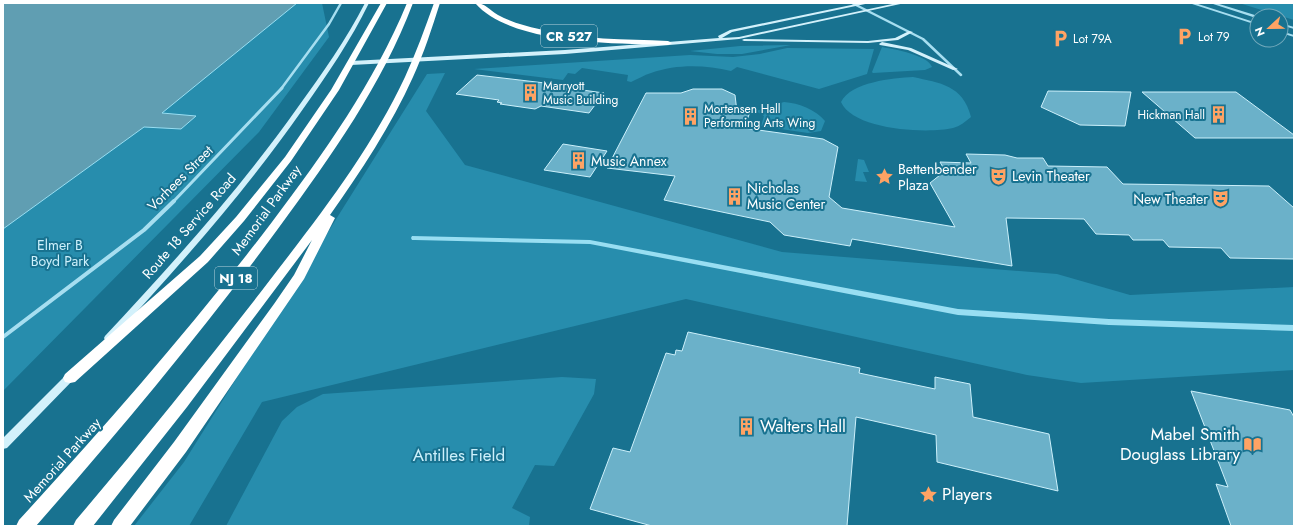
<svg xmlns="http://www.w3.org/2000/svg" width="1297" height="529" font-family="Jost,sans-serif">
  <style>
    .green { fill: #278dad }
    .water { fill: #609eb2; stroke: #98def2 }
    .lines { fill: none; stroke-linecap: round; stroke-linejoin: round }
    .stream { fill: #98def2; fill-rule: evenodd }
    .building { fill: #6bb1c9; stroke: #ccf0fb }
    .minor-far2 { stroke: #a6def0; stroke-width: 2.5 }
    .minor-far1 { stroke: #a6def0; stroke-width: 3 }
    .minor { stroke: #a6def0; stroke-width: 4 }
    .tertiary { fill: #a6def0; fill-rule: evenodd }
    .secondary { fill: #d3f1fb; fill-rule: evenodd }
    .motorway { fill: #fff; fill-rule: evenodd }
    .labels { text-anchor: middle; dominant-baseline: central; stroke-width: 4; stroke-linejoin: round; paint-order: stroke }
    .far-poi-label { font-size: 12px; fill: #fff; stroke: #187290; text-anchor: start }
    .shield { fill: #187290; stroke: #bad5de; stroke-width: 1 }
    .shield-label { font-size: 13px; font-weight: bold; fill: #fff }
    .poi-label { font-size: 14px; fill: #fff; stroke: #187290; text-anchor: start }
    .street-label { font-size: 14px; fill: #fff; stroke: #187290 }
    .park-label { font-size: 14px; fill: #ccf0fb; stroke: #187290 }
    .near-poi-label { font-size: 17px; fill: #fff; stroke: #187290; text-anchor: start }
    .near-park-label { font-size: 17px; fill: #ccf0fb; stroke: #187290 }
  </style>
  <rect width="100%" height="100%" fill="#187290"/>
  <path class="green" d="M290 3H322L329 37 259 132 3 391V225Z
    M1239 3H1294V20Z
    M791 45 742 54H717L690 51 740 46Z
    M882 47C893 49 928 55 932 67L925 70 873 73 872 72Z
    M787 48 874 49 867 74 819 89 737 67 731 71C705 65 677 64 651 73 644 75 638 79 631 82L627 81 628 75 582 68 575 74 568 73 563 80 474 69 690 55 733 57 760 54Z
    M445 73 426 111 465 165 782 252 1057 274 1130 295 1294 287V370L1081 383 1027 375 686 299 262 402 189 526H134L184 462 427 74Z
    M913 77C940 83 963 85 971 117 965 122 960 126 953 128 927 134 853 130 841 102 851 82 893 78 913 77Z
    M784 102C799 103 816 110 825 121L821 131 808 133 761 126 764 116 756 111Z
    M858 159 864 160 869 172H863L867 182 855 181Z
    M562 377 596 379 594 394 554 466 535 465 512 508 530 517 529 526H226L282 421 297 407 323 394Z"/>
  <path class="water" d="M3 3H297L162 113 196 116 181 129 144 127 3 229Z"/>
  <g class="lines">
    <path class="stream" d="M412 236 590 240 958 309 1109 319 1294 325V331L1109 325 958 315 590 244 415 240H412L411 238Z"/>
  </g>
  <path class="building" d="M477 75 562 85 561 87 604 93 589 113 541 106 535 109 500 104 502 103 497 102 499 100 456 94Z
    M693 89H722L735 95 737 112H750L744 128 823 139 838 147 829 197 842 208 955 227 930 183 945 171 940 162 971 163 966 154 1005 155 1017 158H1043L1048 166 1107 167 1123 184 1269 186 1294 208V259L1230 258 1221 248 1169 247 1163 240H1133L1129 235 1096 234 1084 219 1006 218 1012 266 852 239 850 246 784 235 770 222 664 200 675 176 607 168 646 93H681Z
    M1048 91 1131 92 1125 126 1080 125 1041 107Z
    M1142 92H1236L1294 135V138H1195Z
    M563 144 607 151 590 177 544 170Z
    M688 332 860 368 859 373 935 389V377L970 384 973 417 1049 434 1058 491 937 462 936 435 856 417 847 526H652L590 509 613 448 630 452 666 353 675 355 676 350 682 351Z
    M1191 391 1290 410 1294 417V526H1231L1216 484 1228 487Z"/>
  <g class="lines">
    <path class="minor-far2" d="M852 3 923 39 961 75
      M281 89 329 24 341 3"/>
    <path class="minor-far1" d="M173 202 282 88"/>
    <path class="minor" d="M3 337 144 230 174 201"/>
    <path class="tertiary" d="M1189 3H1195L1257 23V25Z
      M1210 3H1216L1258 16H1257V18H1256Z
      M1281 23 1294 27V29L1281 25Z
      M1281 31 1294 35V37L1281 33Z"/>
    <path class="secondary" d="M365 3H369C351 40 327 75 303 109 246 191 179 266 111 340H105L104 338 105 336C173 263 240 189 298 107 322 74 346 40 365 3Z
      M861 3H870L732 32 722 38 739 37 897 3H905L739 39 565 54 351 65 348 63 351 61 565 50 719 38 718 36 730 30Z
      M909 31 913 32 898 40 868 43 744 41 742 40 744 39 868 41 895 38Z
      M882 42 911 48 958 69 953 70 908 50 880 45 879 44Z
      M72 371 75 372 77 375 75 378 7 448 3 449V438L69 372Z"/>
    <path class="motorway" d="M381 3H387L339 90 291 161 244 221 208 262 75 382 70 383 65 382 63 378 65 374 200 256 236 217 285 157 331 90Z
      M407 3H413C382 85 332 155 280 226 204 330 121 429 36 526H16L19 520C107 424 193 326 272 222 324 153 374 83 407 3Z
      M434 3H440C432 28 424 53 413 77 391 126 361 171 330 215L335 218 304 279 186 452 130 526H111L114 520 174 442 274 304 294 275 312 240 187 407 93 526H73L76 520C139 446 200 370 260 293 312 225 368 156 405 77 416 53 425 28 434 3Z
      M475 3C486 3 489 10 498 15 511 22 525 26 539 29 581 40 625 39 668 41L672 43 668 45C615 43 512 45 475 3Z"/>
  </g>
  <defs>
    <symbol id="parking-bare" viewBox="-9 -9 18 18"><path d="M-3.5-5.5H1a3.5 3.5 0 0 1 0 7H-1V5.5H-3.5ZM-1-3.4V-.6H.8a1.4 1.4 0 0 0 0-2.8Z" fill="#ffa364" stroke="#187290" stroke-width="2.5" paint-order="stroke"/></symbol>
    <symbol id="building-bare" viewBox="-9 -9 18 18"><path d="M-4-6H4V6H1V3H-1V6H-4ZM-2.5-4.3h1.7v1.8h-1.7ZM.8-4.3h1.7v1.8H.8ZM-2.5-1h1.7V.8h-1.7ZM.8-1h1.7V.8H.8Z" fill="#ffa364" stroke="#187290" stroke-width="2.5" paint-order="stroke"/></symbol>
    <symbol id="theatre-bare" viewBox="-9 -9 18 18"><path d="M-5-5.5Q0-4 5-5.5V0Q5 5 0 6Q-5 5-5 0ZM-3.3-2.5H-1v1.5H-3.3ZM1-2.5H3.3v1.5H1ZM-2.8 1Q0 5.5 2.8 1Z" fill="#ffa364" stroke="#187290" stroke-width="2.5" paint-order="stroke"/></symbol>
    <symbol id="sight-bare" viewBox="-9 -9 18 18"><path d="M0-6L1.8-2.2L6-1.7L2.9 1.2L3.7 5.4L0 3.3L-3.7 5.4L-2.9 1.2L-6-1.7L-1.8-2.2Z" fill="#ffa364" stroke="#187290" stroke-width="2.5" paint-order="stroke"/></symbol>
    <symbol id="library-bare" viewBox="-9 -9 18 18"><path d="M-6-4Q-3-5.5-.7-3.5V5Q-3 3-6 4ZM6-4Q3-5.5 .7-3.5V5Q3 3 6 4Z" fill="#ffa364" stroke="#187290" stroke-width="2.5" paint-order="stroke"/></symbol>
  </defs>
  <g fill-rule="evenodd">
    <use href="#parking-bare" x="1172" y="24" width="25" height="25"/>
    <use href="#parking-bare" x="1048" y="26" width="25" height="25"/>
    <use href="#building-bare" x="518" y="80" width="25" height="25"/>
    <use href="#building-bare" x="1206" y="102" width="25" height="25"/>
    <use href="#building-bare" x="678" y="104" width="25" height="25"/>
    <use href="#building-bare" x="566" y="148" width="25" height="25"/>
    <use href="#theatre-bare" x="986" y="164" width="25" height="25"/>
    <use href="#sight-bare" x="872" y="164" width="25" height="25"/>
    <use href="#building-bare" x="722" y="184" width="25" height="25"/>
    <use href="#theatre-bare" x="1208" y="186" width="25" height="25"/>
    <use href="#building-bare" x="734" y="414" width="25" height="25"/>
    <use href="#library-bare" x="1240" y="432" width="25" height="25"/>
    <use href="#sight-bare" x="916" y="482" width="25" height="25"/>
  </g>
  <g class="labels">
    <g class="far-poi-label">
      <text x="1198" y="37">Lot 79</text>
      <text x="1073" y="39">Lot 79A</text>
      <text x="543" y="86">Marryott<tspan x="543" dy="14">Music Building</tspan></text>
      <text x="704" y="109">Mortensen Hall<tspan x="704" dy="14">Performing Arts Wing</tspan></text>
      <text x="1205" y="115" text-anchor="end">Hickman Hall</text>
    </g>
    <g class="shield">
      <rect x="541" y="25" width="56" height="22" rx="3"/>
      <rect x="215" y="267" width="42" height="22" rx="3"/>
    </g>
    <g class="shield-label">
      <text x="569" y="36">CR 527</text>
      <text x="236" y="278">NJ 18</text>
    </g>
    <g class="poi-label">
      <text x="591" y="161">Music Annex</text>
      <text x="898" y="169">Bettenbender<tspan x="898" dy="16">Plaza</tspan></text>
      <text x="1012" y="176">Levin Theater</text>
      <text x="747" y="188">Nicholas<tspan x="747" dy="16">Music Center</tspan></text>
      <text x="1208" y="199" text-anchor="end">New Theater</text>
    </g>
    <g class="street-label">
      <text transform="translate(180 178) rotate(-45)">Vorhees Street</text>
      <text transform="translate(266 210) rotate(-54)">Memorial Parkway</text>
      <text transform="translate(189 226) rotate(-49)">Route 18 Service Road</text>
      <text transform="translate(62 460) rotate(-48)">Memorial Parkway</text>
    </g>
    <g class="park-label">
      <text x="60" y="245">Elmer B<tspan x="60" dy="16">Boyd Park</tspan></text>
    </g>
    <g class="near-poi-label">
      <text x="760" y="426">Walters Hall</text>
      <text x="1240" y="434" text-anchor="end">Mabel Smith<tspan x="1240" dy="20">Douglass Library</tspan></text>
      <text x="942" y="494">Players</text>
    </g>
    <g class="near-park-label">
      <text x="459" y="455">Antilles Field</text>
    </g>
  </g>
  <rect width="1297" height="529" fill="none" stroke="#ffffff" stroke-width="8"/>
  <g transform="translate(1269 28) rotate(248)"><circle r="19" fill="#187290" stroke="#74aabc"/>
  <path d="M0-3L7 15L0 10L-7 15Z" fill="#ffa364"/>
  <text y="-6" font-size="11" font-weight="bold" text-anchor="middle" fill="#ffffff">N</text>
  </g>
</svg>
